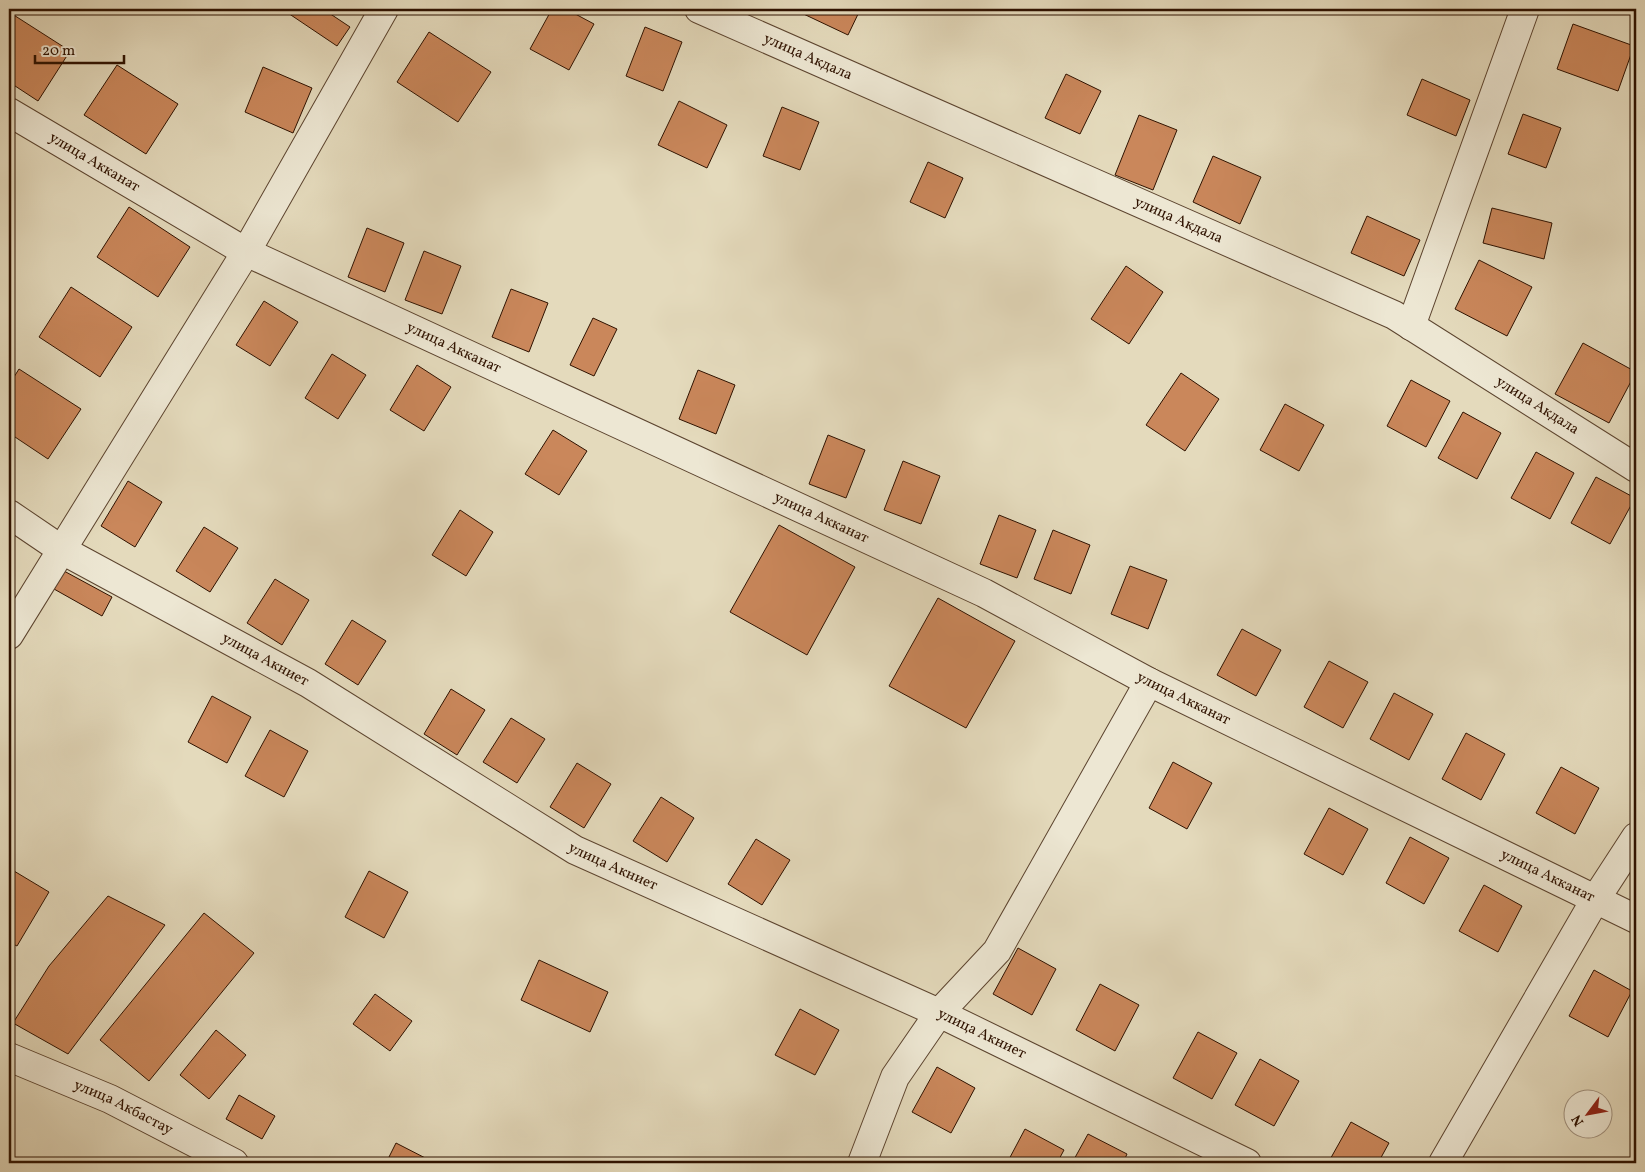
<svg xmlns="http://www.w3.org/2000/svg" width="1645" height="1172" font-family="Vollkorn,serif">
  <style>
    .building { fill: #ca875b; stroke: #2f1200 }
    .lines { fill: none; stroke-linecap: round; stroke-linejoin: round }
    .minor-casing { stroke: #5c442f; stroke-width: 30 }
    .minor { stroke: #ede7d3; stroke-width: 28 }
    .labels { text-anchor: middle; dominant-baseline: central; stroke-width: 4.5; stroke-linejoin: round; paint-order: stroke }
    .street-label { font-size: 15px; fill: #2f1200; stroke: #ede7d3 }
  </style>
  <rect width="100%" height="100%" fill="#e4dabc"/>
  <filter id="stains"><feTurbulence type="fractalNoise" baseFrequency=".004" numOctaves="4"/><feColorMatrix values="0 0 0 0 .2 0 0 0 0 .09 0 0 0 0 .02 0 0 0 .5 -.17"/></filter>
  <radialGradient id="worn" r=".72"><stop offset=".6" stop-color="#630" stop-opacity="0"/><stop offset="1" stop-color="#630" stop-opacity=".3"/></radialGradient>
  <path class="building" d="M282 9H323L350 27 337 46Z
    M552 9H566L594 24 569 70 530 49Z
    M793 9H857L860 10 848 35Z
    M9 12 70 51 38 101 9 82Z
    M1573 24 1634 46 1618 91 1557 69Z
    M645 27 682 42 663 91 626 76Z
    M429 32 491 72 458 122 397 82Z
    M117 65 178 104 146 154 84 115Z
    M263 67 312 88 293 133 245 112Z
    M1066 74 1101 91 1080 134 1045 118Z
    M1422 79 1470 100 1456 136 1407 115Z
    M679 101 727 125 707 168 658 145Z
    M782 107 819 122 800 170 763 156Z
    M1523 114 1561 128 1546 168 1508 154Z
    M1139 115 1177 130 1153 190 1115 175Z
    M1213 156 1261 177 1240 224 1193 202Z
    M928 162 963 178 945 218 910 202Z
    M129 207 190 247 158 297 97 257Z
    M1492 208 1552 223 1544 259 1483 243Z
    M1367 216 1420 240 1404 276 1351 253Z
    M367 228 404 243 385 292 348 277Z
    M424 251 461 266 442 314 405 300Z
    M1479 260 1532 287 1507 336 1455 309Z
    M1126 266 1163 292 1129 344 1091 319Z
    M71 287 132 327 100 377 39 337Z
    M511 289 548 303 529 352 492 337Z
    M264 301 298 322 270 366 236 345Z
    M593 318 617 329 594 376 570 365Z
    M1583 343 1636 372 1609 423 1555 394Z
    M332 354 366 375 338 419 305 398Z
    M417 365 451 387 424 431 390 410Z
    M19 369 81 409 48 459 9 433V385Z
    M698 370 735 385 716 434 679 419Z
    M1181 373 1219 399 1185 451 1146 425Z
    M1411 380 1450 401 1426 447 1387 426Z
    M1285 404 1324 425 1299 471 1260 450Z
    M1463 412 1501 433 1477 479 1438 458Z
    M553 430 587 451 559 495 525 474Z
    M828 435 865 450 846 498 809 484Z
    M1536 452 1574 473 1550 519 1511 498Z
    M903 461 940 476 921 524 884 510Z
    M1596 477 1635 498 1610 544 1571 523Z
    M128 481 162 502 135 547 101 526Z
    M460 510 493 532 466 576 432 555Z
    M999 515 1036 530 1017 578 980 564Z
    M779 525 855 567 807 655 730 612Z
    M204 527 238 548 210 592 176 571Z
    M1053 530 1090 545 1071 594 1034 579Z
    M1130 566 1167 580 1148 629 1111 614Z
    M64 571 112 597 102 616 54 589Z
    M275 579 309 600 282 645 247 623Z
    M938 598 1015 641 966 728 889 686Z
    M352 620 386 641 358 685 325 664Z
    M1242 629 1281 650 1256 696 1217 675Z
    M1329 661 1368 682 1343 728 1304 707Z
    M451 689 485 710 457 755 424 734Z
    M1394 693 1433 714 1409 760 1370 739Z
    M212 696 251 717 227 763 188 742Z
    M511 718 545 739 517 783 483 762Z
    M270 730 308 751 284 797 245 776Z
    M1466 733 1505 754 1481 800 1442 779Z
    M1173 762 1212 783 1187 829 1149 808Z
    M577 763 611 784 584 828 550 807Z
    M1561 767 1599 788 1575 834 1536 813Z
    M661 797 694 818 667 862 633 841Z
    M1329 808 1368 829 1343 875 1304 854Z
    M1410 837 1449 858 1424 904 1386 883Z
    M756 839 790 860 762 905 728 884Z
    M9 868 49 892 17 946 9 942Z
    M369 871 408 892 384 938 345 917Z
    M1484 885 1522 906 1498 952 1459 931Z
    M108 896 165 925 68 1054 13 1023 49 966Z
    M204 913 254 953 149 1081 100 1040Z
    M1018 948 1056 969 1032 1015 993 994Z
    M539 960 608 992 590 1032 521 1000Z
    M1594 970 1632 991 1608 1037 1569 1016Z
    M1100 984 1139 1005 1115 1051 1076 1030Z
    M375 994 412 1021 390 1051 353 1024Z
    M800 1009 839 1030 815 1075 775 1055Z
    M216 1030 246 1055 209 1099 180 1075Z
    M1198 1032 1237 1053 1212 1099 1173 1078Z
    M1260 1059 1299 1081 1274 1126 1235 1105Z
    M937 1067 975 1088 951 1133 912 1112Z
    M239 1095 275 1116 262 1139 226 1119Z
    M1351 1122 1389 1143 1378 1163H1328Z
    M1025 1129 1064 1150 1057 1163H1007Z
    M1088 1134 1127 1154 1123 1163H1072Z
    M396 1143 435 1163H386Z"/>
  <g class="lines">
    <defs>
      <g id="minor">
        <path id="s1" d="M699 9 1394 315 1636 468"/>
        <path id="s2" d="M9 112 246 252 984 593 1149 682 1636 919"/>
        <path d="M1411 326 1525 9"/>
        <path id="s3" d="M9 514 62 550 308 683 575 850 939 1013 1247 1163"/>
        <path d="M9 635 246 252 384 9"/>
        <path id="s4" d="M9 1057 110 1099 234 1163"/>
        <path d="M862 1163 895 1077 939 1013 997 951 1149 682"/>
        <path d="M1443 1163 1595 900 1636 837"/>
      </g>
    </defs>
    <use href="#minor" class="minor-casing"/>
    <use href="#minor" class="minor"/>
  </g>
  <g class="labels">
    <g class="street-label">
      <text stroke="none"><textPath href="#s1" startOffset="119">улица Акдала</textPath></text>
      <text stroke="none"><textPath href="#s2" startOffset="99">улица Акканат</textPath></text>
      <text stroke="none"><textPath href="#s1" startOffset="524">улица Акдала</textPath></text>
      <text stroke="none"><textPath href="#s2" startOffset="504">улица Акканат</textPath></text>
      <text stroke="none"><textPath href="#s1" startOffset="929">улица Акдала</textPath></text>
      <text stroke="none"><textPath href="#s2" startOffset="909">улица Акканат</textPath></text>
      <text stroke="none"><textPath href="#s3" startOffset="295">улица Акниет</textPath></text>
      <text stroke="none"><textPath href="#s2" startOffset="1314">улица Акканат</textPath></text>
      <text stroke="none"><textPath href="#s3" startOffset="700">улица Акниет</textPath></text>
      <text stroke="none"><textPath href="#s2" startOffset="1719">улица Акканат</textPath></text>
      <text stroke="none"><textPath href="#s3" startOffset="1105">улица Акниет</textPath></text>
      <text stroke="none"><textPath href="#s4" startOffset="125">улица Акбастау</textPath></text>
    </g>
  </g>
  <rect width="1645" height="1172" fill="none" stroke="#e4dabc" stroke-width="30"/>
  <rect x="10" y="10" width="1625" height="1152" fill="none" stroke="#2f1200" stroke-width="2.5"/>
  <rect x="15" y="15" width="1615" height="1142" fill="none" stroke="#2f1200"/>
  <g transform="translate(1588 1114) rotate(238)"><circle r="24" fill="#ede7d3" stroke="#a1927f"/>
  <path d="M0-4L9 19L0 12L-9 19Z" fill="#8f2418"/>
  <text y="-8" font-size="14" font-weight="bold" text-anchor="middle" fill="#2f1200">N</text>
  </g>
  <path d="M35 55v8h89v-8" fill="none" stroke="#2f1200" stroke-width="2.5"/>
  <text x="42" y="55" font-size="15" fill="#2f1200" stroke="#ede7d3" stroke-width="4" paint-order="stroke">20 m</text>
  <rect width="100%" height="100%" filter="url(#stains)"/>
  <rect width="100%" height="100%" fill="url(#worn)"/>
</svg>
